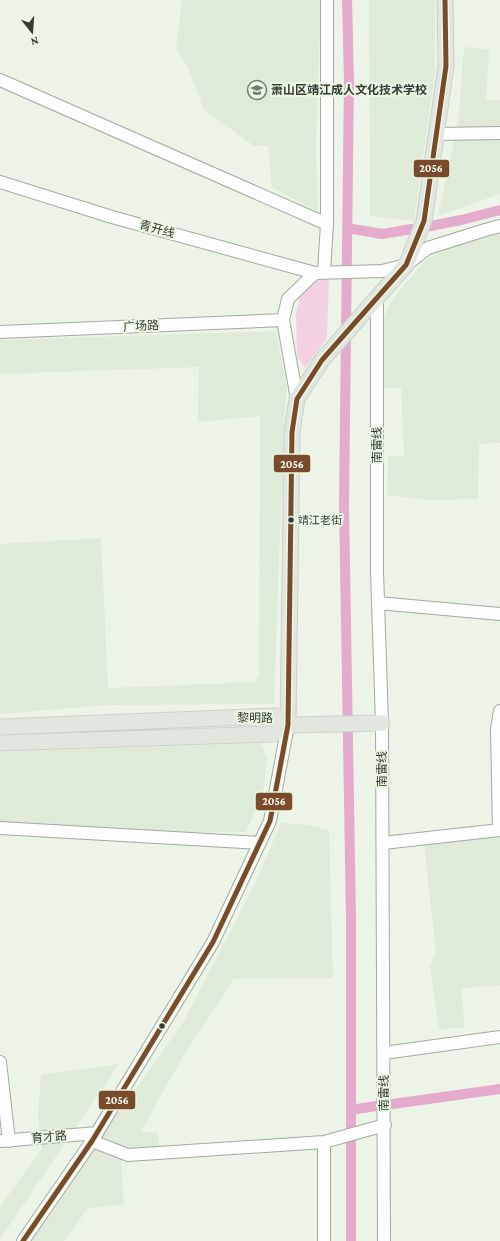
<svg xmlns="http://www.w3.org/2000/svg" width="500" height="1241" font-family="'Crimson Pro','Noto Sans SC',serif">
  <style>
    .built { fill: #deebd8 }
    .green { fill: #f4d1e2 }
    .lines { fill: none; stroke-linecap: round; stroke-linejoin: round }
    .canal { stroke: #e5abcd; stroke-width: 10 }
    .minor-casing { stroke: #a3a9a0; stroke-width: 14 }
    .major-casing { stroke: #ccd0ca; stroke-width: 17 }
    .minor { stroke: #fcfdfc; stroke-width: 12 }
    .major { stroke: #e1e6df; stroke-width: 15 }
    .bus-1-casing { stroke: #ebf8e4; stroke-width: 8 }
    .bus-1 { stroke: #7a4b2a; stroke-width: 5 }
    .bus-dot { fill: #363b33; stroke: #ebf8e4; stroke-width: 1.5 }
    .labels { text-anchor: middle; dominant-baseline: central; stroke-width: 4; stroke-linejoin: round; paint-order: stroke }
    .bus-label { font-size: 11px; fill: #363b33; stroke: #ebf8e4; text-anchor: start }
    .poi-label { font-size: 12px; font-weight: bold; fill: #363b33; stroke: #ebf8e4; text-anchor: start }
    .street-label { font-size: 12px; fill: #363b33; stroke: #ebf8e4 }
    .line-badge { stroke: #ebf8e4; stroke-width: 1.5 }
    .badge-label { font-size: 11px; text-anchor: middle; font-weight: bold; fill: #fff }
  </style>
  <rect width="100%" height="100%" fill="#ecf4e8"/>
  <path class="built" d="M182 0H321L316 146 318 212 272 187 268 146H254L204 110 188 68 176 48Z
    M369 0H435V71L414 221 370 216Z
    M464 47 489 50 486 101 500 100V194L438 216 458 123Z
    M500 230V443L479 444 478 499 429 500 387 495 388 456H404L401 388H383L384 316 393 298 427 259 456 245Z
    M276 331 287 387 284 422 274 704 109 705 0 714V544L101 538 108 688 255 682 259 673 260 416 198 422 199 367 0 374V340Z
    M261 743 267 759 263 793 246 832 0 833V752Z
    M281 823 302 824 329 830 333 978 234 979 182 1058 141 1131 158 1133 159 1146 120 1152 124 1204 88 1208 64 1241H27L184 1021 256 881Z
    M500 837V986L461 988 465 1027 439 1030 430 965 436 954 424 844Z
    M119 1064 0 1239V1206L42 1149 38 1115 41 1075Z"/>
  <path class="green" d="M329 278 327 338 305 368 297 357 296 314 300 294 317 280Z"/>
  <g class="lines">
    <path class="canal" d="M347 0 349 80 344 504 351 919V1241
      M431 226 461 220 500 210
      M347 228 382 234 412 229
      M393 1104 500 1089
      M351 1110 376 1106"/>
    <defs>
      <path id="minor" d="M0 80 327 224
        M436 134 500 133
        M0 182 112 217 315 273
        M324 272 327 224V0
        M377 297V571L382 723 384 1241
        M0 332 283 320
        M297 399 283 320 288 299 315 273 382 271 406 265 428 248 485 230 500 226
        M378 603 500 614
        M0 828 260 843
        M499 830 497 729 500 711
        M383 843 500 830
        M384 1053 500 1037
        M0 1062 9 1141
        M0 1141 97 1133
        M92 1141 128 1155 324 1142 385 1125
        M23 1241 92 1141 213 942 270 821 288 725
        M324 1241V1142"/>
      <path id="major" d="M382 723 288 725 292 432 297 399 322 360 406 265 424 221 446 66 445 0
        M0 727 275 716 288 725 273 734 0 743"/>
    </defs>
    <use href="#minor" class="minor-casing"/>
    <use href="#major" class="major-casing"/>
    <use href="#minor" class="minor"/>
    <use href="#major" class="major"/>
    <defs>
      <path id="bus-1" d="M23 1241 92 1141 213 942 270 821 288 725 292 432 297 399 322 360 406 265 424 221 446 66 445 0"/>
    </defs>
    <use href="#bus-1" class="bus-1-casing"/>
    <use href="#bus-1" class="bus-1"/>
  </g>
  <defs>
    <symbol id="school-ring" viewBox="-11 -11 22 22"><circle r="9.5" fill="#ebf8e4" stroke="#767c72" stroke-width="1.5"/><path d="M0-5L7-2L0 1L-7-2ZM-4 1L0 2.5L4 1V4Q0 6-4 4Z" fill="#767c72"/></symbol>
  </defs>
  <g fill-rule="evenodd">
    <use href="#school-ring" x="246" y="79" width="22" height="22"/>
  </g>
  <g class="bus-dot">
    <circle cx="291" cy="520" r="3.5"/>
    <circle cx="162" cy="1026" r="3.5"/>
  </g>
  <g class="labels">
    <g class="bus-label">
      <text x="298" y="520">靖江老街</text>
    </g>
    <g class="poi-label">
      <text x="271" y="90">萧山区靖江成人文化技术学校</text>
    </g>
    <g class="street-label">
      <text transform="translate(157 229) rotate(15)">青开线</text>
      <text transform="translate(141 326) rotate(-3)">广场路</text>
      <text transform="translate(377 445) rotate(-90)">南雷线</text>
      <text transform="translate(255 718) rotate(1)">黎明路</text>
      <text transform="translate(382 769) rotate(-90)">南雷线</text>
      <text transform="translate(384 1093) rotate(-90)">南雷线</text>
      <text transform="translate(49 1137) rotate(-5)">育才路</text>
    </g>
  </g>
  <g class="line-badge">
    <rect x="413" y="159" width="37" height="19" rx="4" fill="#7a4b2a"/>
    <rect x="273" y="454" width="38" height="19" rx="4" fill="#7a4b2a"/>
    <rect x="255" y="792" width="38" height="19" rx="4" fill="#7a4b2a"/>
    <rect x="98" y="1090" width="38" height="20" rx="4" fill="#7a4b2a"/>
  </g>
  <g class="badge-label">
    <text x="431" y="172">2056</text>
    <text x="292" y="468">2056</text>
    <text x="274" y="805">2056</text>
    <text x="117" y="1104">2056</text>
  </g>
  <g transform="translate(32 32) rotate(163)" stroke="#ebf8e4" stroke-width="3" paint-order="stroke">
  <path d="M0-3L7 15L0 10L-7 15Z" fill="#363b33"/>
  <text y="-6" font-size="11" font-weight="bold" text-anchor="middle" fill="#363b33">N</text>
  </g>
</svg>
